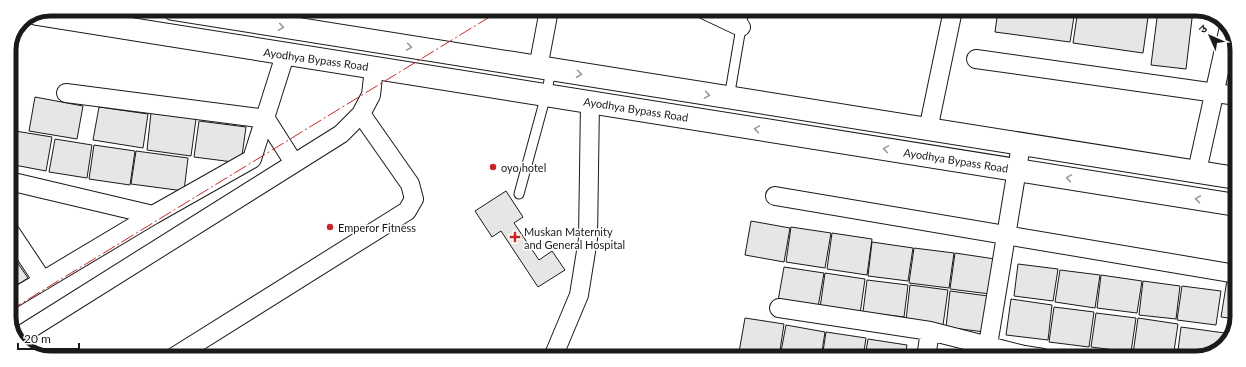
<svg xmlns="http://www.w3.org/2000/svg" width="1246" height="367" font-family="Lato,'Noto Sans Devanagari',sans-serif">
  <style>
    .building { fill: #e6e6e6; stroke: #1a1a1a }
    .lines { fill: none; stroke-linecap: round; stroke-linejoin: round }
    .service-casing { stroke: #1a1a1a; stroke-width: 11 }
    .minor-casing { stroke: #1a1a1a; stroke-width: 20 }
    .primary-casing { stroke: #1a1a1a; stroke-width: 24 }
    .service { stroke: #fff; stroke-width: 9 }
    .minor { stroke: #fff; stroke-width: 18 }
    .primary { stroke: #fff; stroke-width: 22 }
    .power { stroke: #c62828; stroke-width: 1; stroke-dasharray: 14 3 2 3; stroke-linecap: butt }
    .oneway { stroke: #989898 }
    .poi-dot { fill: #c62828; stroke: #fff; stroke-width: 1.5 }
    .labels { text-anchor: middle; dominant-baseline: central; stroke-width: 3; stroke-linejoin: round; paint-order: stroke }
    .street-label { font-size: 11px; fill: #1a1a1a; stroke: #fff }
    .poi-label { font-size: 11px; fill: #1a1a1a; stroke: #fff; text-anchor: start }
    .rim { fill: none; stroke: #1a1a1a; stroke-width: 5 }
  </style>
  <rect width="100%" height="100%" fill="#fff"/>
  <path class="building" d="M998 10H1075L1070 42 995 32Z
    M1078 10H1149L1143 53 1073 43Z
    M1158 10H1193L1186 69 1151 65Z
    M35 97 83 106 77 139 29 131Z
    M99 107 148 114 143 148 93 140Z
    M151 113 196 119 191 156 147 150Z
    M199 121 246 127 241 163 194 157Z
    M9 130 52 137 46 171 9 164Z
    M55 139 92 145 87 178 49 172Z
    M94 145 135 151 130 185 89 179Z
    M136 151 188 158 184 191 131 184Z
    M506 191 523 217 514 223 539 260 552 251 565 270 538 287 501 231 492 237 475 211Z
    M751 221 790 228 784 262 745 255Z
    M791 227 831 233 825 268 786 262Z
    M832 233 872 239 867 275 827 269Z
    M872 242 913 248 908 281 868 276Z
    M914 248 954 253 949 288 909 283Z
    M955 253 995 259 990 294 950 289Z
    M12 255 28 278 9 290V257Z
    M1018 264 1058 269 1053 301 1014 296Z
    M784 267 824 273 818 307 778 301Z
    M1060 270 1100 275 1095 308 1055 302Z
    M825 273 865 279 860 314 820 308Z
    M1101 275 1142 281 1137 313 1097 308Z
    M867 280 908 285 904 317 863 312Z
    M1227 280 1236 282V319L1221 317Z
    M1143 281 1180 286 1176 319 1139 315Z
    M910 285 948 290 943 325 906 320Z
    M1182 286 1221 291 1216 325 1177 320Z
    M950 291 988 296 984 332 946 327Z
    M1011 299 1052 305 1048 340 1006 335Z
    M1054 307 1094 312 1089 347 1049 342Z
    M1096 313 1136 318 1131 352 1091 347Z
    M745 318 784 324 779 357 739 352Z
    M1138 318 1178 324 1173 358 1133 354Z
    M786 325 825 332 821 358 780 357Z
    M1181 327 1232 334 1221 349 1197 358H1177Z
    M826 332 866 338 863 358H822Z
    M868 339 907 345 905 358H865Z"/>
  <g class="lines">
    <defs>
      <path id="service" d="M729 98 744 10
        M519 194 546 95 551 71"/>
      <path id="minor" d="M705 10 741 27
        M976 59 1237 96
        M538 68 549 10
        M66 93 266 119 294 163
        M928 130 953 10
        M1197 171 1229 27
        M9 181 153 215
        M775 196 1236 274
        M9 230 43 281
        M9 301 153 215 252 159 285 55
        M779 308 930 331 1024 355 1043 358
        M16 338 341 134 361 114 371 95 374 68
        M988 345 1021 145
        M174 357 407 211 414 199 410 184 361 114
        M553 357 579 295 588 239 590 102
        M926 358 930 331"/>
      <path id="primary" d="M173 9 1236 178
        M37 14 1236 205"/>
    </defs>
    <use href="#service" class="service-casing"/>
    <use href="#minor" class="minor-casing"/>
    <use href="#primary" class="primary-casing"/>
    <use href="#service" class="service"/>
    <use href="#minor" class="minor"/>
    <use href="#primary" class="primary"/>
    <path class="power" d="M9 311 501 10"/>
  </g>
  <defs><path id="oneway-chevron" d="M-2-3.5L2.5 0L-2 3.5" fill="none" stroke-width="1.6" stroke-linecap="round" stroke-linejoin="round"/></defs>
  <g class="oneway">
    <use href="#oneway-chevron" transform="translate(281 27) rotate(9)"/>
    <use href="#oneway-chevron" transform="translate(409 47) rotate(9)"/>
    <use href="#oneway-chevron" transform="translate(579 74) rotate(8)"/>
    <use href="#oneway-chevron" transform="translate(707 95) rotate(9)"/>
    <use href="#oneway-chevron" transform="translate(757 129) rotate(-171)"/>
    <use href="#oneway-chevron" transform="translate(886 149) rotate(-171)"/>
    <use href="#oneway-chevron" transform="translate(1069 178) rotate(-171)"/>
    <use href="#oneway-chevron" transform="translate(1198 199) rotate(-171)"/>
  </g>
  <g class="poi-dot">
    <circle cx="493" cy="167" r="4"/>
    <circle cx="330" cy="227" r="4"/>
    <path d="M513 231h4v4h4v4h-4v4h-4v-4h-4v-4h4z"/>
  </g>
  <g class="labels">
    <g class="street-label">
      <text transform="translate(316 59) rotate(8)">Ayodhya Bypass Road</text>
      <text transform="translate(636 109) rotate(9)">Ayodhya Bypass Road</text>
      <text transform="translate(956 160) rotate(9)">Ayodhya Bypass Road</text>
    </g>
    <g class="poi-label">
      <text x="501" y="167">oyo hotel</text>
      <text x="338" y="227">Emperor Fitness</text>
      <text x="524" y="231">Muskan Maternity<tspan x="524" dy="13">and General Hospital</tspan></text>
    </g>
  </g>
  <path d="M0 0H1246V367H0ZM50 16H1196A34 34 0 0 1 1230 50V317A34 34 0 0 1 1196 351H50A34 34 0 0 1 16 317V50A34 34 0 0 1 50 16Z" fill="#fff" fill-rule="evenodd"/>
  <path class="rim" d="M50 16H1196A34 34 0 0 1 1230 50V317A34 34 0 0 1 1196 351H50A34 34 0 0 1 16 317V50A34 34 0 0 1 50 16Z"/>
  <g transform="translate(1210 36) rotate(315)" stroke="#ffffff" stroke-width="3" paint-order="stroke">
  <path d="M0-3L7 15L0 10L-7 15Z" fill="#1a1a1a"/>
  <text y="-6" font-size="11" font-weight="bold" text-anchor="middle" fill="#1a1a1a">उ</text>
  </g>
  <path d="M18 343v6h61v-6" fill="none" stroke="#1a1a1a" stroke-width="2"/>
  <text x="24" y="343" font-size="12" fill="#1a1a1a" stroke="#ffffff" stroke-width="3" paint-order="stroke">20 m</text>
</svg>
